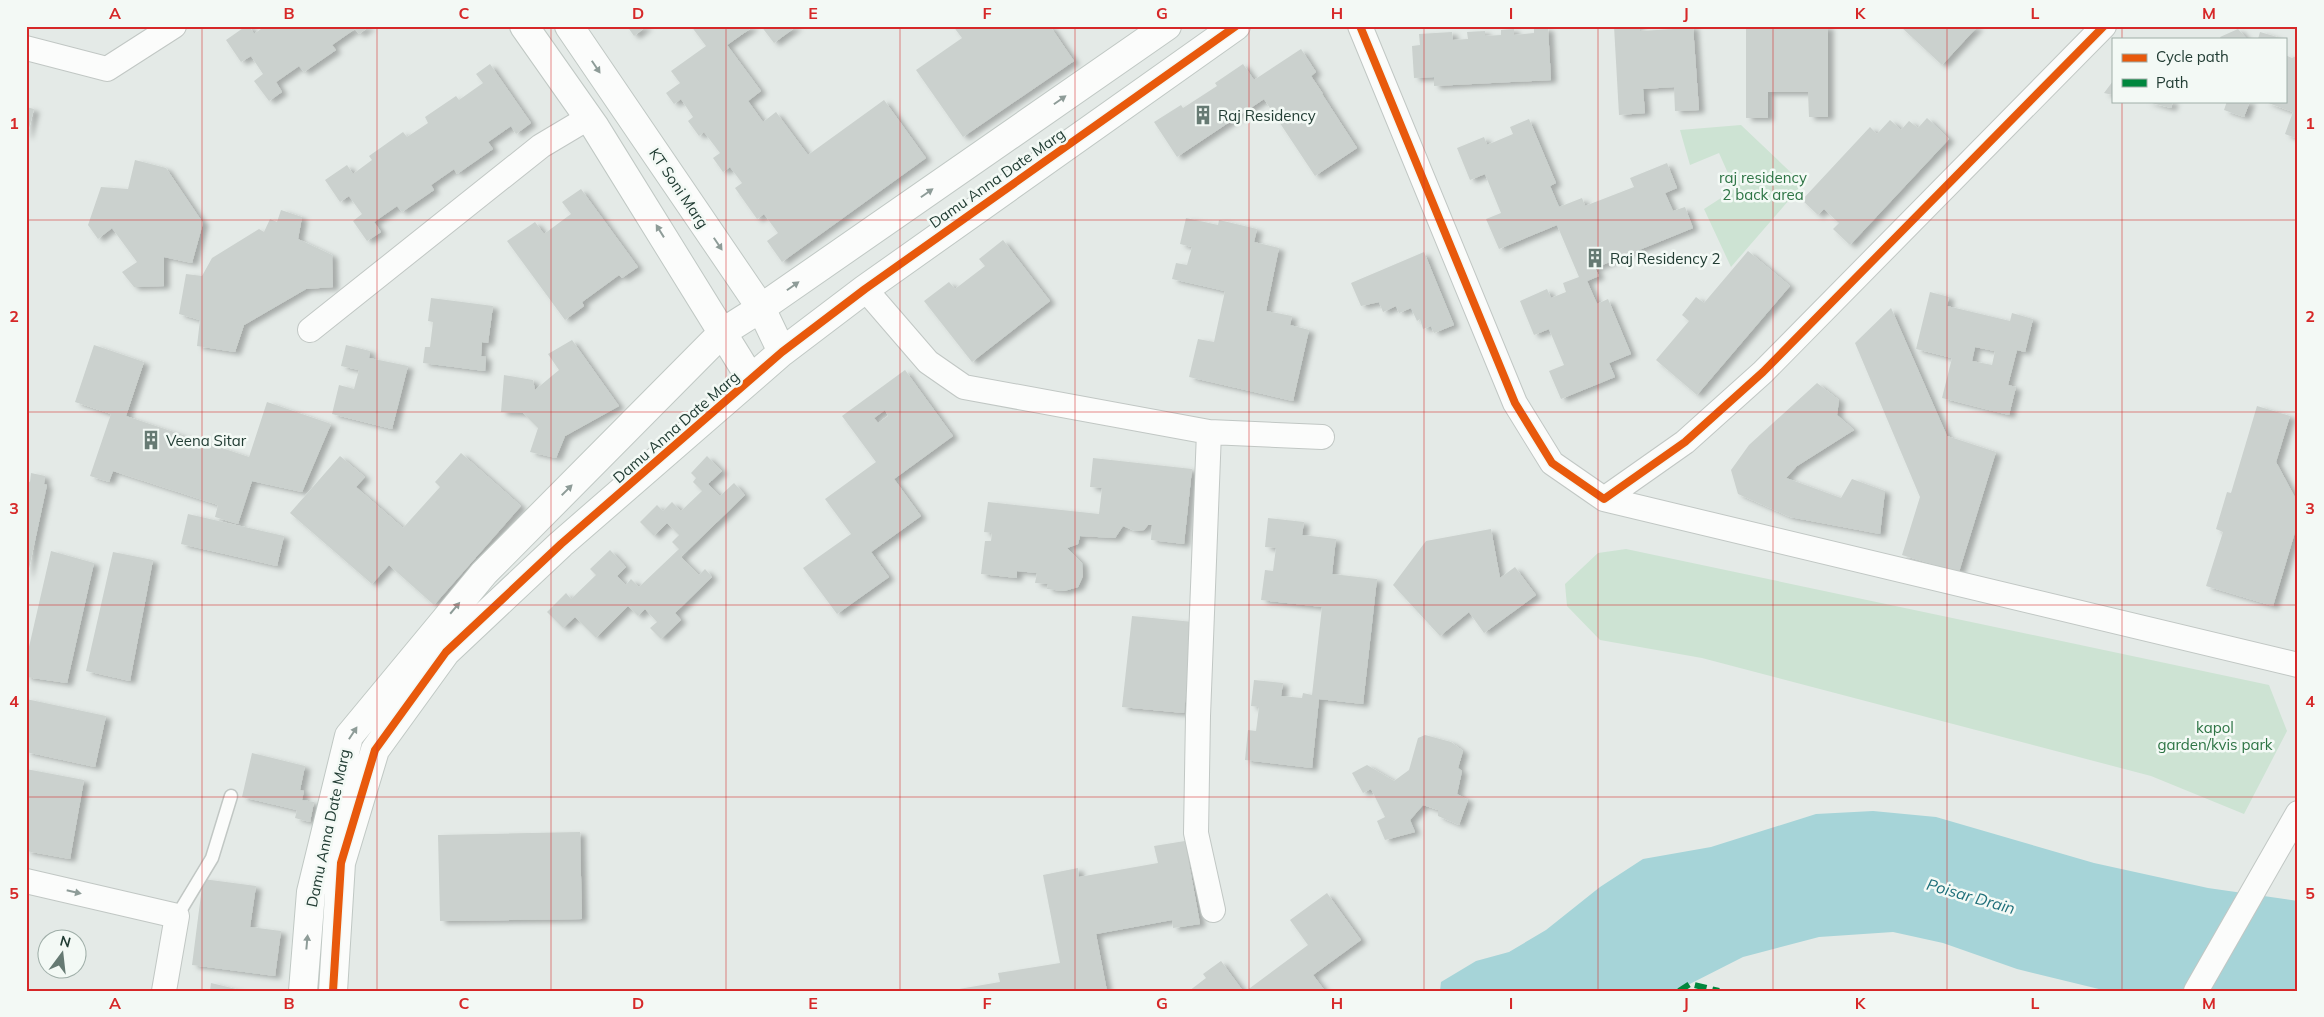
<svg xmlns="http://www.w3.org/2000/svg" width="2324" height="1017" font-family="Mulish,sans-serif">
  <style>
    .green { fill: #cde3d3 }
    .water { fill: #a6d4d8 }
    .building { fill: #cbd1ce; fill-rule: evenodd; filter: url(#shadow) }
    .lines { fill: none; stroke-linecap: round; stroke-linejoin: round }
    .lane-casing { stroke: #c1c7c4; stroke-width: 15 }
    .street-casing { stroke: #c1c7c4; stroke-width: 26 }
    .secondary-casing { stroke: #c0c8c4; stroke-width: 30 }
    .lane { stroke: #fbfcfb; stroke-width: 12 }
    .street { stroke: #fbfcfb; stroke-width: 24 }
    .secondary { stroke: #fbfcfb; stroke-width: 28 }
    .quiet { stroke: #00873e; stroke-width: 6; stroke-dasharray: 12 6; stroke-linecap: butt }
    .cycleway-casing { stroke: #f3f9f5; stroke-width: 11 }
    .cycleway { stroke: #e8590c; stroke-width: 8 }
    .oneway { fill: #8e9c98 }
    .grid { fill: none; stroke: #d62828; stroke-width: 1; stroke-opacity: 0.55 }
    .labels { text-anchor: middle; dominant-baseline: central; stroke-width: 5; stroke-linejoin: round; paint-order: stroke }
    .poi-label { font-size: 15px; fill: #223d34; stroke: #f3f9f5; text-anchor: start }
    .park-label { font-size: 15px; fill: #2d7444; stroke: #f3f9f5 }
    .street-label { font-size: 15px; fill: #223d34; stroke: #f3f9f5 }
    .water-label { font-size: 16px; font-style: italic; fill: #1d6e79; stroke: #f3f9f5 }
    .neatline { fill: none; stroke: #d62828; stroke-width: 2 }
    .grid-label { font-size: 16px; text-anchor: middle; font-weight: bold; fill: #d62828 }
  </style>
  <defs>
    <filter id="shadow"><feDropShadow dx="5.5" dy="3" stdDeviation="2.5" flood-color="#0004"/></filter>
  </defs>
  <rect width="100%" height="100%" fill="#e4eae7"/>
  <path class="green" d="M1741 125 1803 184 1731 267 1704 209 1735 189 1719 153 1690 165 1680 130Z
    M1626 549 2269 685 2287 731 2244 814 2151 776 1702 658 1600 640 1567 606 1565 584 1598 553Z"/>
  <path class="water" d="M1873 811 1936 817 2094 863 2208 888 2298 901V991H2107L2017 969 1943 943 1893 932 1819 937 1743 957 1676 991H1440L1441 982 1476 961 1509 952 1546 930 1600 887 1643 859 1711 847 1816 814Z"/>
  <path class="building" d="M246 26H249L254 34 265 26H370L359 34 355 29 332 45 336 50 304 72 299 66 276 82 282 92 269 101 254 81 263 74 251 56 241 62 226 40Z
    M627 26H647L634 36Z
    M691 26H754L727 45 761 91 748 101 763 122 776 112 808 155 884 100 926 158 782 262 767 241 778 233 764 214 757 219 735 188 742 183 730 167 723 172 713 158 720 153 704 132 699 136 688 121 693 117 681 99 674 104 666 93 680 83 671 71 706 46Z
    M761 26H797L774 43Z
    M953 26H1050L1074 61 963 137 916 70 962 38Z
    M1614 26H1639L1640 31 1674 29V26H1693L1699 110 1675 111 1674 87 1643 89 1645 113 1619 115Z
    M1746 26H1828V117H1809L1808 92H1768V118H1746Z
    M1900 26H1978L1942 65Z
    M1534 28H1548L1551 80 1434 86V77L1414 78 1412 46 1420 45 1419 34 1452 32 1453 40 1468 39 1467 32 1485 31V36L1501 35V30L1514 29V35L1534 33Z
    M2238 29 2247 39H2221L2220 37Z
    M2260 32 2277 37 2276 39H2258Z
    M1301 49 1316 72 1311 76 1323 94H1322L1357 148 1315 176 1264 99 1177 157 1154 122 1181 105 1183 108 1217 86 1215 83 1243 64 1254 80Z
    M2285 55 2292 58 2298 55V139L2285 134 2293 112 2263 101H2285Z
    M490 64 531 123 516 134 511 126 488 142 493 149 457 174 454 169 431 185 434 190 402 212 397 206 374 222 381 232 367 241 353 221 362 214 349 196 340 202 325 180 347 165 353 174 372 160 369 156 403 132 407 137 428 123 425 117 456 96 459 100 483 83 476 74Z
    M2113 81V95L2104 93Z
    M2144 101H2173L2171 108Z
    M2227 101H2250L2244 117 2224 110Z
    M26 107 34 109 27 136H26Z
    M1927 118 1949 139 1850 245 1833 229 1839 223 1824 209 1818 215 1802 200 1870 127 1877 134 1890 120 1901 130 1909 121 1918 128Z
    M1529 119 1556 183 1550 186 1559 207 1582 198 1585 206 1634 187 1630 178 1667 163 1677 188 1665 193 1673 211 1685 207 1693 228 1595 268 1599 276 1587 281 1597 304 1608 299 1631 354 1609 363 1615 377 1561 399 1549 371 1564 365 1549 329 1534 335 1520 301 1547 289 1551 298 1566 292 1563 283 1579 277 1557 225 1499 249 1486 219 1501 213 1485 174 1470 180 1457 148 1484 137 1487 145 1513 134 1510 127Z
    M135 160 166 168 203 223 192 263 164 257V286L134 287 122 272 137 262 112 228 98 239 88 225 101 187 128 189Z
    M581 189 638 267 622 278 619 275 582 302 584 306 565 320 507 241 535 222 544 234 571 214 562 202Z
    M281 210 302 217 298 239 332 255 333 287 306 289 244 325 235 352 197 346 200 320 179 314 186 274 202 276 212 258 259 229 264 232 270 219 277 222Z
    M1186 218 1218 225 1219 220 1257 229 1254 242 1279 248 1266 311 1292 316 1290 325 1309 330 1293 401 1189 377 1198 339 1214 342 1225 291 1172 279 1176 263 1187 265 1192 247 1180 244Z
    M1003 240 1050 301 972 362 924 301 949 282 955 289 985 266 979 259Z
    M1748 251 1790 286 1697 395 1656 360 1689 321 1682 315 1696 297 1704 303Z
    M1424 252 1454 325 1434 333 1431 326 1423 329 1420 319 1417 321 1411 308 1399 313 1396 306 1383 312 1379 302 1361 306 1351 283Z
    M1930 292 1949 297 1947 306 2010 321 2012 313 2033 319 2025 352 2017 350 2008 385 2016 387 2009 415 1942 398 1952 358 1916 349ZM1975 347 1995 351 1992 365 1972 361Z
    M431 298 493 306 488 343 482 342 481 356 486 357 485 371 423 363 425 347H430L433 322 428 321Z
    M1891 308 1947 436 1996 452 1959 572 1902 555 1920 497 1855 343Z
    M572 340 619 406 565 436 556 458 530 452 538 428 523 413 501 412 504 375 533 380 535 390 559 370 548 354Z
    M94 345 144 362 126 416 249 457 267 402 331 424 302 492 252 481 238 524 215 517 218 505 113 471 109 482 90 476 111 414 75 402Z
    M346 345 370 351 369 358 408 366 392 429 332 414 339 385 354 389 359 370 341 366Z
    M905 370 953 436 894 479 921 516 871 552 889 577 837 614 803 568 851 534 825 499 876 462 842 416ZM885 410 888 416 878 423 874 418Z
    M1817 383 1839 400 1837 415 1854 430 1797 466 1786 478 1841 498 1852 479 1885 491 1880 534 1790 517 1738 494 1731 470 1749 445Z
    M2257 406 2290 416 2276 462 2298 503V522L2273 606 2206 586 2223 532 2216 529 2227 492 2231 493Z
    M461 453 521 506 434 605 389 565 372 584 290 513 340 456 365 477 356 487 403 528 440 487 435 482Z
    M707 456 722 471 708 484 720 496 734 483 745 495 681 557 699 575 705 569 712 577 675 613 681 620 661 639 650 628 657 622 645 609 638 616 628 606 596 638 575 617 563 628 547 612 566 593 571 599 596 575 590 569 610 550 626 567 617 576 626 585 631 579 639 587 679 549 672 542 679 535 667 523 654 536 640 522 657 505 663 511 672 502 681 511 702 491 693 482 696 478 691 473Z
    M1093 458 1192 469 1184 544 1151 540 1152 525H1148L1144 530 1135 531 1123 526 1115 538 1080 536 1078 544 1067 548 1082 563 1083 576 1078 587 1064 591 1047 589 1048 584 1035 583 1037 573 1017 571V578L981 574 985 541H991L992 533 984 532 988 502 1099 514 1102 488 1090 487Z
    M31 473 45 476 44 484 47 485 27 578 26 481 30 482Z
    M188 514 284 536 277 566 181 544Z
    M1268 518 1304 522 1302 535 1336 539 1332 574 1377 579 1363 704 1319 699 1312 768 1245 760 1248 730 1256 731 1259 707 1251 706 1254 680 1283 683 1281 696 1302 698 1303 693 1312 695 1322 607 1261 600 1265 570 1273 571 1276 548 1265 547Z
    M1491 529 1500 578 1515 567 1536 595 1484 633 1469 612 1440 636 1393 585 1426 541Z
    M51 551 94 563 67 683 26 677V660Z
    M113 552 153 560 130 681 86 671Z
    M1132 616 1193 622 1184 713 1122 707Z
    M26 699 106 716 95 767 26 752Z
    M1425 735 1451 742 1463 751 1458 768 1462 771 1457 794 1468 800 1459 825 1438 816V810L1423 805 1410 820 1415 832 1385 840 1377 821 1385 817 1371 789 1363 793 1352 773 1367 765 1394 781 1409 770 1418 738Z
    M252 753 305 766 300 790 304 791 302 800 314 802 310 822 295 818 297 810 242 797Z
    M26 769 84 780 70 859 26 851Z
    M580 832 582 919 440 921 438 835Z
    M1185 841 1200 924 1173 928 1172 920 1096 934 1107 991H959V989L1000 982 998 973 1060 963 1043 875 1078 868 1079 877 1158 863 1154 846Z
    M203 879 256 886 250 927 281 931 275 976 192 965Z
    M1327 893 1361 940 1313 975 1325 991H1246L1308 945 1290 920Z
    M1221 961 1243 991H1189L1206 978 1203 974Z
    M211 983 240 990V991H210Z"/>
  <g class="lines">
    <defs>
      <path id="lane" d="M177 916 212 858 231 796"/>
      <path id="street" d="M1360 26 1515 403 1552 463 1604 499 1685 442 1763 372 2104 26
        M26 48 107 69 174 26
        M865 289 928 362 964 387 1209 432 1322 437
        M310 330 541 146 588 118
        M1209 432 1198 716 1196 833 1213 910
        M1604 499 2298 665
        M26 881 177 916 164 991
        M2196 991 2298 813"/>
      <path id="secondary" d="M524 26 595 127 751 379
        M569 26 761 308 782 352
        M303 991 311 892 349 736 484 573 723 332 761 308 1167 26
        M333 991 341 863 375 750 446 652 561 544 782 352 865 289 1236 26"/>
    </defs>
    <use href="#lane" class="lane-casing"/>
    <use href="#street" class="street-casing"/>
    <use href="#secondary" class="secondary-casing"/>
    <use href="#lane" class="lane"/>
    <use href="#street" class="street"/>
    <use href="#secondary" class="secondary"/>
    <path class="quiet" d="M1679 991 1690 984 1719 991"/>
    <defs>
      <path id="cycleway" d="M1360 26 1515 403 1552 463 1604 499 1685 442 1763 372 2104 26
        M333 991 341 863 375 750 446 652 561 544 782 352 865 289 1236 26"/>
    </defs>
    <use href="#cycleway" class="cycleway-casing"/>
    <use href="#cycleway" class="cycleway"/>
  </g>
  <defs><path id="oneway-solid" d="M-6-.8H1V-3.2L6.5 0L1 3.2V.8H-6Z" transform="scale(1.25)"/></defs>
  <g class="oneway">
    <use href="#oneway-solid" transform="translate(596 67) rotate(56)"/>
    <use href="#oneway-solid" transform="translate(1060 100) rotate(-35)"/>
    <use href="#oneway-solid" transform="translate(927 193) rotate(-35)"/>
    <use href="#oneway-solid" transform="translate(660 231) rotate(-122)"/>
    <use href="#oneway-solid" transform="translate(718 244) rotate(56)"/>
    <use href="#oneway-solid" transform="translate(793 286) rotate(-35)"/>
    <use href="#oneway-solid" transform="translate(567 490) rotate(-45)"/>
    <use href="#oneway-solid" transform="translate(455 608) rotate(-50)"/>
    <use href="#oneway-solid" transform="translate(353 733) rotate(-57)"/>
    <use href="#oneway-solid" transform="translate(74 892) rotate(13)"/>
    <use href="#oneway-solid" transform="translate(307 942) rotate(-85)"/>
  </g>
  <path class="grid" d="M202 26V991M377 26V991M551 26V991M726 26V991M900 26V991M1075 26V991M1249 26V991M1424 26V991M1598 26V991M1773 26V991M1947 26V991M2122 26V39M2122 101V991M26 220H2298M26 412H2298M26 605H2298M26 797H2298"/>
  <defs>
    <symbol id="building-bare" viewBox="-9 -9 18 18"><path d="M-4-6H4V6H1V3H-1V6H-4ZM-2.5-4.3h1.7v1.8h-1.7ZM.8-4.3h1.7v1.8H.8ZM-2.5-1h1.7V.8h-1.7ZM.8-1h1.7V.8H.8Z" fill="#667a73" stroke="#f3f9f5" stroke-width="2.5" paint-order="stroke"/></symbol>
  </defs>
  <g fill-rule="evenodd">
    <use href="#building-bare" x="1189" y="101" width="28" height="28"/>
    <use href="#building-bare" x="1581" y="244" width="28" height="28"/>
    <use href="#building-bare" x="137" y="426" width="28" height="28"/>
  </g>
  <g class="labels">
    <g class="poi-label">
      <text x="1218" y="115">Raj Residency</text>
      <text x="1610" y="258">Raj Residency 2</text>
      <text x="166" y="440">Veena Sitar</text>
    </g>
    <g class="park-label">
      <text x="1763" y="177">raj residency<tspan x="1763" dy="17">2 back area</tspan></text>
      <text x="2215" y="727">kapol<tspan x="2215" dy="17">garden/kvis park</tspan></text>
    </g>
    <g class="street-label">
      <text transform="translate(997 178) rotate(-35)">Damu Anna Date Marg</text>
      <text transform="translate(679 188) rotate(56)">KT Soni Marg</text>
      <text transform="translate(676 427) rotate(-41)">Damu Anna Date Marg</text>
      <text transform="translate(328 828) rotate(-78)">Damu Anna Date Marg</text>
    </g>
    <g class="water-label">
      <text transform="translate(1971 896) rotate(16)">Poisar Drain</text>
    </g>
  </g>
  <rect width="2324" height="1017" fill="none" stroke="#f3f9f5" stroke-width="55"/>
  <rect x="2112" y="38" width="175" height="65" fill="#f3f9f5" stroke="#9faea8"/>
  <rect x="2122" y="54" width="25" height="8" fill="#e8590c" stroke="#9faea8"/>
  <text x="2156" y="62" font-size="15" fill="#223d34">Cycle path</text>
  <rect x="2122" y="79" width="25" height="8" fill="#00873e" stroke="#9faea8"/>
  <text x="2156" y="88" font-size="15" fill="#223d34">Path</text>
  <g transform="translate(62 954) rotate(15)"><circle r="24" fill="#f3f9f5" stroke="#9faea8"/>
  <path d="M0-4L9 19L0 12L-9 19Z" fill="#667a73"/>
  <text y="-8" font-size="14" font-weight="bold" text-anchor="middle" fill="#223d34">N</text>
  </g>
  <rect x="28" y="28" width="2268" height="962" class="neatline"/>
  <g class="grid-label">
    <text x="115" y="19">A</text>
    <text x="289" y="19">B</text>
    <text x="464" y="19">C</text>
    <text x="638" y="19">D</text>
    <text x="813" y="19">E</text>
    <text x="987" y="19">F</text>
    <text x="1162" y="19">G</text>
    <text x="1337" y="19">H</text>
    <text x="1511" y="19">I</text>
    <text x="1686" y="19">J</text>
    <text x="1860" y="19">K</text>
    <text x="2035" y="19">L</text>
    <text x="2209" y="19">M</text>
    <text x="14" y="129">1</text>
    <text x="2310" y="129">1</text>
    <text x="14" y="322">2</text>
    <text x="2310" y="322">2</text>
    <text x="14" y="514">3</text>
    <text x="2310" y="514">3</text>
    <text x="14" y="707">4</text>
    <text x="2310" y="707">4</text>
    <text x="14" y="899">5</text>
    <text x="2310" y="899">5</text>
    <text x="115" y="1009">A</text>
    <text x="289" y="1009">B</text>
    <text x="464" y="1009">C</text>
    <text x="638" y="1009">D</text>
    <text x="813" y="1009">E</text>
    <text x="987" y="1009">F</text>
    <text x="1162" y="1009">G</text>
    <text x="1337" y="1009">H</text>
    <text x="1511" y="1009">I</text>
    <text x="1686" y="1009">J</text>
    <text x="1860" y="1009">K</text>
    <text x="2035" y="1009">L</text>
    <text x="2209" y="1009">M</text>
  </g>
</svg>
